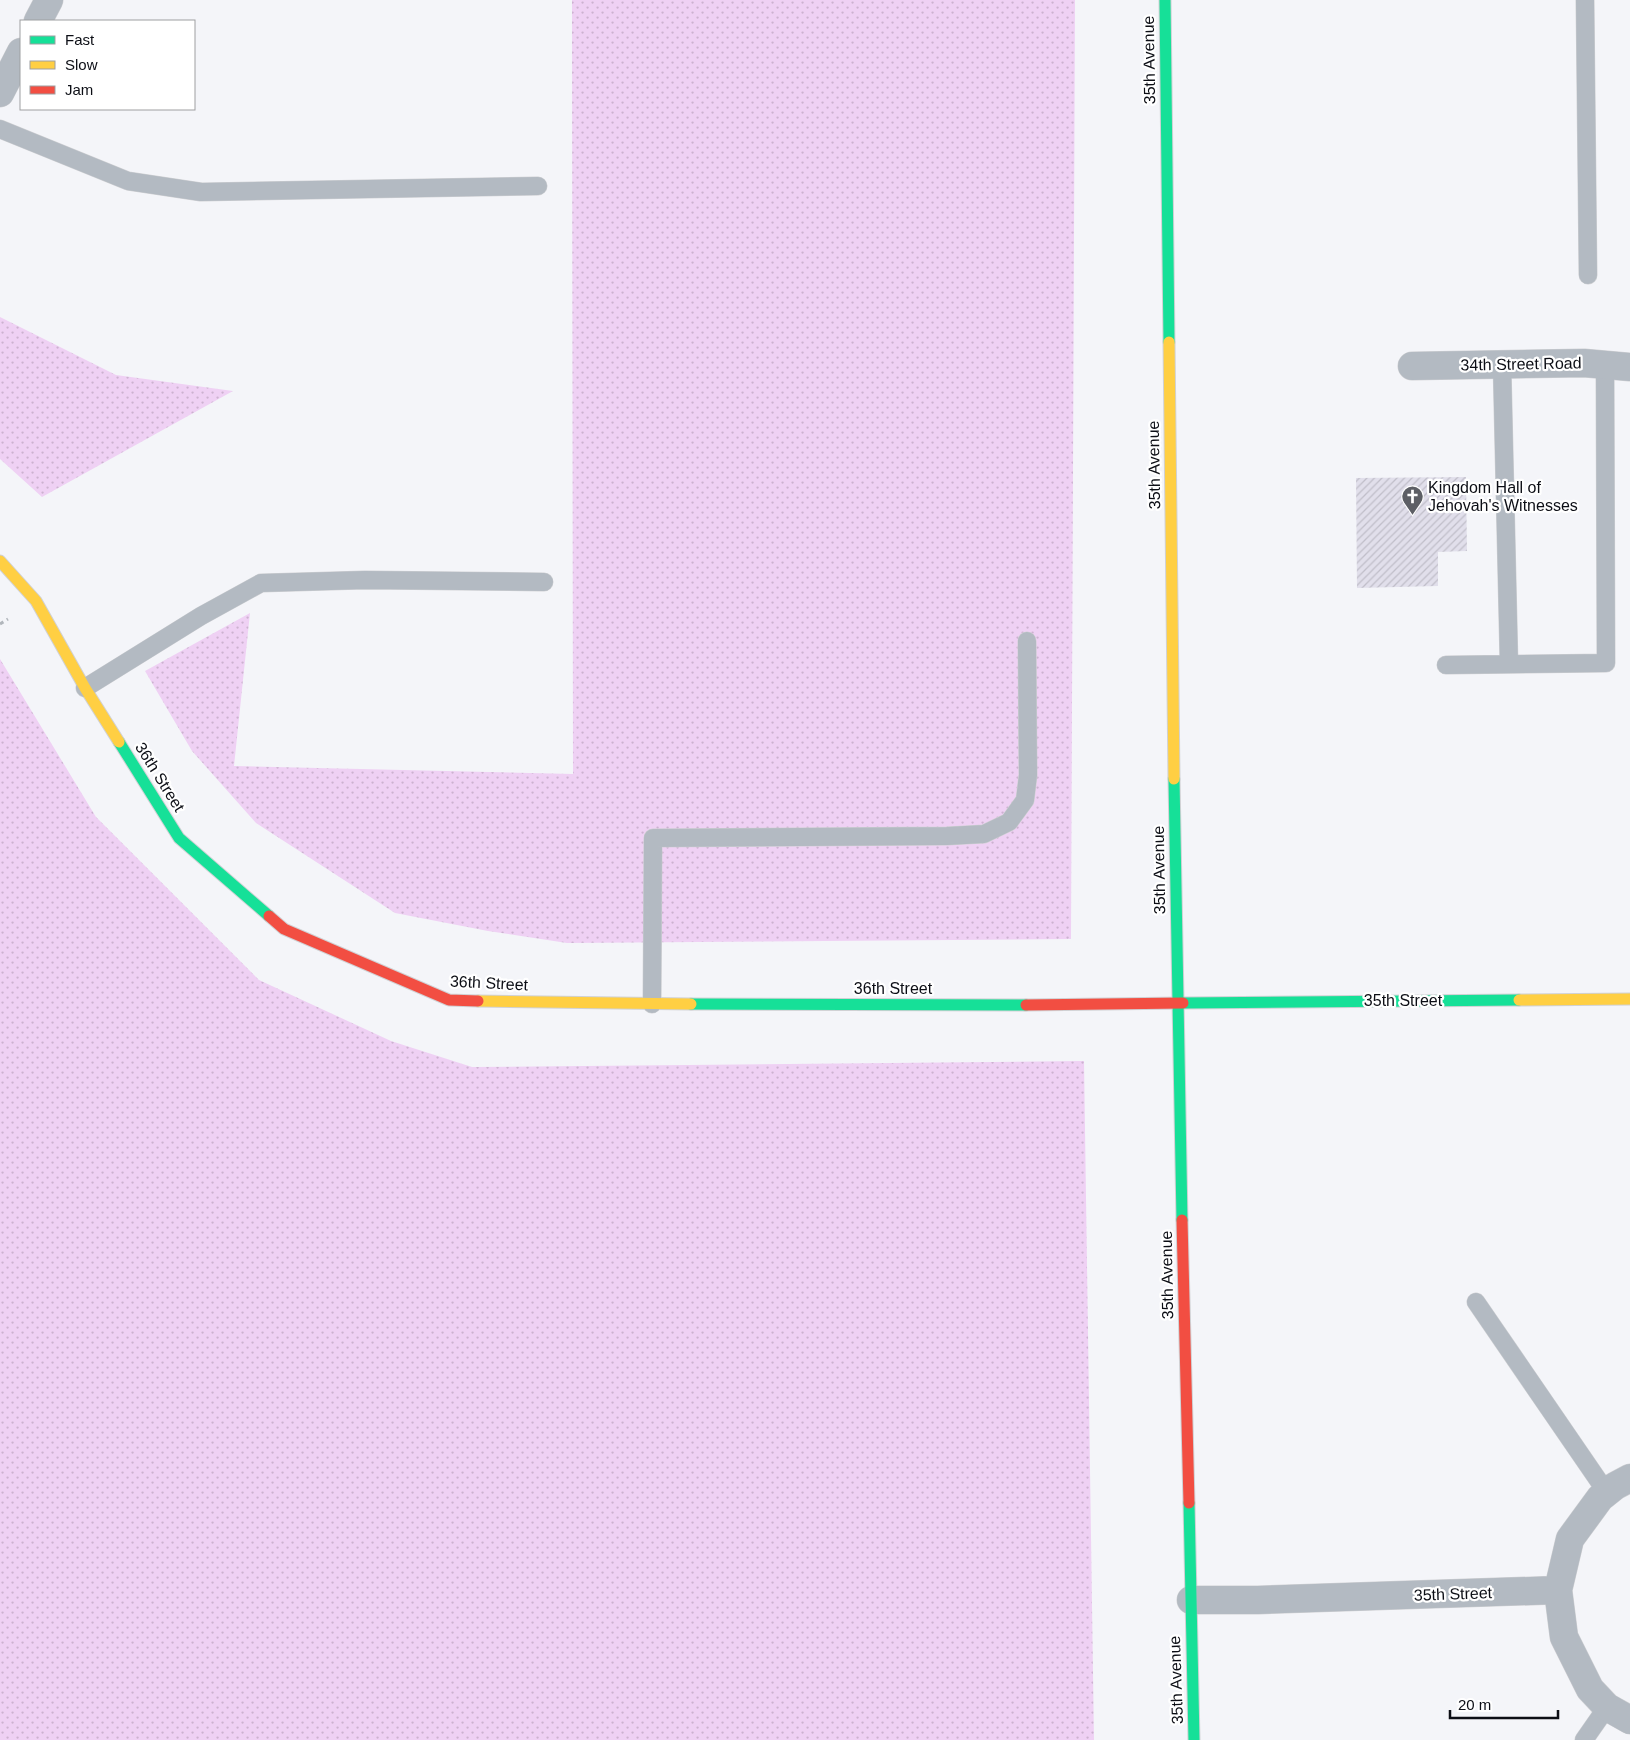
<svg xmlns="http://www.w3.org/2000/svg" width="1630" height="1740" font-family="Helvetica,sans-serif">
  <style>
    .grass { fill: url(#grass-dots) }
    .building { fill: url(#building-hatch) }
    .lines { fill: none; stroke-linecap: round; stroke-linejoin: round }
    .lane-casing { stroke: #d0d1d4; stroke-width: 19 }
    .street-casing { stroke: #d0d1d4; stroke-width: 29 }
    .fast-casing { stroke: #d0d1d4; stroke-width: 13 }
    .slow-casing { stroke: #d0d1d4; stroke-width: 13 }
    .jam-casing { stroke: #d0d1d4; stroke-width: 13 }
    .path { stroke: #b1b6bc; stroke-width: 3; stroke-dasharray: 4 4; stroke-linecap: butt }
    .lane { stroke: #b3bac2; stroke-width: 18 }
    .street { stroke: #b3bac2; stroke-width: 28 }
    .fast { stroke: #16e098; stroke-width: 11 }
    .slow { stroke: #ffcf43; stroke-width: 11 }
    .jam { stroke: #f24e42; stroke-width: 11 }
    .labels { text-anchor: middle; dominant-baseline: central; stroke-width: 4.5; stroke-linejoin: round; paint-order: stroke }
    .street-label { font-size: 16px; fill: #0c0e15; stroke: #fff }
    .poi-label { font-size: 16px; fill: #0c0e15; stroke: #fff; text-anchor: start }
  </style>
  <defs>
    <pattern id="grass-dots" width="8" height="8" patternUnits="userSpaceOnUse" patternTransform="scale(1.25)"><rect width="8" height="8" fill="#efd1f4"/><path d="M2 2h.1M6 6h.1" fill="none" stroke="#ccb2d0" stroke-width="1.8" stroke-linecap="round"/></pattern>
    <pattern id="building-hatch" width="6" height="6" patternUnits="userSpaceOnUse" patternTransform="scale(1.25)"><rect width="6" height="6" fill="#e1dfeb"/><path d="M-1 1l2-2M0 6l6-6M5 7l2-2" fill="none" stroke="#c0bec9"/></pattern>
  </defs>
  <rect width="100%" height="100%" fill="#f4f5f9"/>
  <path class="grass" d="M572 0H1075L1071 939 567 943 488 931 395 913 256 823 192 751 145 671 250 613 234 766 573 774Z
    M0 317 116 375 233 391 42 497 0 459Z
    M0 659 96 817 259 980 391 1041 472 1067 1084 1061 1094 1740H0Z"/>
  <path class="building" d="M1466 477 1467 551 1438 552V586L1357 588 1356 478Z"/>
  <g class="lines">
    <defs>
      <path id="lane" d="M1585 0 1588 275
        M0 129 128 181 201 192 538 186
        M1502 364 1509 664
        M1446 665 1606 663 1605 365
        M85 688 201 616 261 583 365 580 544 582
        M652 1004 653 838 947 836 984 834 1009 822 1025 800 1028 775 1027 641
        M1476 1302 1607 1493
        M1584 1740 1607 1707"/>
      <path id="street" d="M38 21 49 0
        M0 93 21 52
        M1412 366 1584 363 1630 367
        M1630 1478 1615 1486 1600 1498 1570 1539 1558 1590 1564 1637 1590 1689 1607 1707 1630 1720
        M1191 1600H1258L1558 1590"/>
      <path id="fast" d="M1165 0 1169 342
        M119 742 179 838 269 916
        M1174 779 1182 1220
        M1183 1003 1519 1000
        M691 1004 1026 1005
        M1189 1503 1194 1740"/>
      <path id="slow" d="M1169 342 1174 779
        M0 561 36 601 85 688 119 742
        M1519 1000 1630 999
        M478 1001 691 1004"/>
      <path id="jam" d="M269 916 284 929 449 1000 478 1001
        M1026 1005 1183 1003
        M1182 1220 1189 1503"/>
    </defs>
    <use href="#lane" class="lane-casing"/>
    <use href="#street" class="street-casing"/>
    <use href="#fast" class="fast-casing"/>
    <use href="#slow" class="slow-casing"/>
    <use href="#jam" class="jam-casing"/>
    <path class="path" d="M0 624 8 619"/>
    <use href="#lane" class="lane"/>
    <use href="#street" class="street"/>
    <use href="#fast" class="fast"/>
    <use href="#slow" class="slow"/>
    <use href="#jam" class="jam"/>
  </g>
  <defs>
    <symbol id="church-pin" viewBox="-11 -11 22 30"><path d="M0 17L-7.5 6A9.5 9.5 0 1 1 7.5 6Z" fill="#5d5f65" stroke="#fff"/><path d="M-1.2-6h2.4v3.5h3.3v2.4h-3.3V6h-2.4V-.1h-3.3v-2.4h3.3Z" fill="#fff"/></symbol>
  </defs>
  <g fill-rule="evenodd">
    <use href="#church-pin" x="1400" y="484" width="25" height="34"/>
  </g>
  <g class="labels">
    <g class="street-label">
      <text transform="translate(1149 60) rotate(-91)">35th Avenue</text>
      <text transform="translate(1521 364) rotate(-1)">34th Street Road</text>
      <text transform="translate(1154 465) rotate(-91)">35th Avenue</text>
      <text transform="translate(160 777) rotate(58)">36th Street</text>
      <text transform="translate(1159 870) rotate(-91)">35th Avenue</text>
      <text transform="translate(489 983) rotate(3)">36th Street</text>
      <text x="893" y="988">36th Street</text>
      <text x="1403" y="1000">35th Street</text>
      <text transform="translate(1167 1275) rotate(-91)">35th Avenue</text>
      <text transform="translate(1453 1594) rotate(-2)">35th Street</text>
      <text transform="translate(1176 1680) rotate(-92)">35th Avenue</text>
    </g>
    <g class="poi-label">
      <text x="1428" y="487">Kingdom Hall of<tspan x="1428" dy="18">Jehovah's Witnesses</tspan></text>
    </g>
  </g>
  <rect x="20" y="20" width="175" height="90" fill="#ffffff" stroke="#9e9fa1"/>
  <rect x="30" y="36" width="25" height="8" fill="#16e098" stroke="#9e9fa1"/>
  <text x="65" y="45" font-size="15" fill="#0c0e15">Fast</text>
  <rect x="30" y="61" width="25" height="8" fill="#ffcf43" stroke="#9e9fa1"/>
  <text x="65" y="70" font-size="15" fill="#0c0e15">Slow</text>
  <rect x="30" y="86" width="25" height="8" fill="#f24e42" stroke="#9e9fa1"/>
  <text x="65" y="95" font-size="15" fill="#0c0e15">Jam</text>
  <path d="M1450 1710v8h108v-8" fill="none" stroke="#0c0e15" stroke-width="2.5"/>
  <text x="1458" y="1710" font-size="15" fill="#0c0e15" stroke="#ffffff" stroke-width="4" paint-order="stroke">20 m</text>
</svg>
